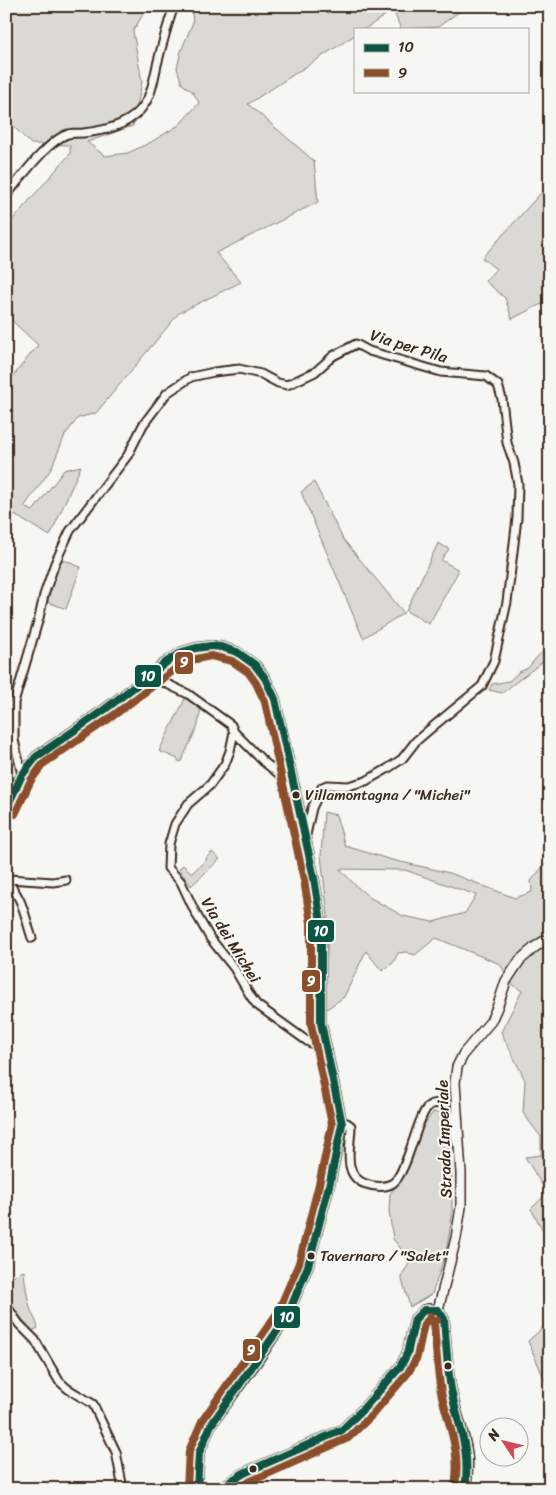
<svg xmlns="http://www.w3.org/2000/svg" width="556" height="1495" font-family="Sriracha,sans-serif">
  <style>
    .green { fill: #dad9d3; stroke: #8a8278; fill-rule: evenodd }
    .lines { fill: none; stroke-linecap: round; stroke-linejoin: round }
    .minor-casing { stroke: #3b2a1e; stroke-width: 11 }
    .tertiary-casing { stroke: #3b2a1e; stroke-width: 12 }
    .minor { stroke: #f6f6f2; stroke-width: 7 }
    .tertiary { stroke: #f6f6f2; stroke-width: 9 }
    .bus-1-casing { stroke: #f6f6f2; stroke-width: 11 }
    .bus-2-casing { stroke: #f6f6f2; stroke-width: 11 }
    .bus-1 { stroke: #0a5543; stroke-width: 8 }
    .bus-2 { stroke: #8b4e2b; stroke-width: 8 }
    .bus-dot { fill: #3b2a1e; stroke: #f6f6f2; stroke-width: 2 }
    .labels { text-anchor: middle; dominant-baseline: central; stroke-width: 4.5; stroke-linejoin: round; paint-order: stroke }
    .bus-label { font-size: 15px; fill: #3b2a1e; stroke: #f6f6f2; text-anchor: start }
    .street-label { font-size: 16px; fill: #3b2a1e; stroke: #f6f6f2 }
    .line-badge { stroke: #f6f6f2; stroke-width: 2 }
    .badge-label { font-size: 14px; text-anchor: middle; font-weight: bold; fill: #fff }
  </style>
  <rect width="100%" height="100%" fill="#f6f6f2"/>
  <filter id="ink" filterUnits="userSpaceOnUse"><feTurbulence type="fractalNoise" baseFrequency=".02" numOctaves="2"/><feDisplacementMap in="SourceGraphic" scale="10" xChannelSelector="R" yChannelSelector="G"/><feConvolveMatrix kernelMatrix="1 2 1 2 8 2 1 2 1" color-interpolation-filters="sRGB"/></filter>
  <g filter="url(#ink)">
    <path class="green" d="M6 6H148L133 31 142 82 133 126 87 142 105 156 128 153 151 142 179 125 199 103 193 92 182 84 177 68 181 51 193 22 191 6H467L438 27 401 29 393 10 365 29H355V35L248 104 314 161 318 202 216 253 241 282 179 313 96 413 78 418 65 435 51 469 24 507 33 511 64 470 81 466 50 536 6 510V385L38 345 6 315V227L70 154V145L31 144 6 119Z
      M550 183V301L537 306 512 319 505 298 485 281 496 269 482 258Z
      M314 482 343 539 404 613 363 638 301 492Z
      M438 543 449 549 441 560 459 570 429 624 406 611Z
      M60 560 71 562 74 565 81 567 66 609 45 601Z
      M550 645V656L502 693 489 690 492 684 509 681 519 672 528 668 536 658Z
      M186 697 201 707 198 725 181 762 178 761V759L159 751Z
      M324 812 336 815 345 846 392 860 450 873 515 898 532 892 531 881 550 858V1243L531 1209 547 1193 525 1157 541 1155V1137L523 1113 525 1080 501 1032 522 991 512 984 500 964 436 938 415 955 406 952 398 953 393 963 382 971 366 951 344 997 325 1010 328 916 321 856ZM340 869 405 870 476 895 465 913 433 922 403 916 369 897 355 885Z
      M212 852 220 859 191 886 179 869 183 865 192 873 207 859 206 858Z
      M433 1112 443 1113 452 1169V1217L446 1253 432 1294 410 1307 401 1276 409 1264 404 1253 393 1239 389 1211 390 1194 411 1163 422 1128Z
      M24 1271C25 1283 27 1296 30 1308 32 1315 37 1321 38 1328L32 1331 6 1299V1279Z
      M550 1284V1404L546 1383 528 1341 547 1324Z"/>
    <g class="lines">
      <defs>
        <path id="minor" d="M6 196C19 180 48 140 68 134 72 133 78 133 83 133 104 131 131 125 144 105 152 94 154 78 157 65 162 45 167 26 174 6
          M168 661 162 679 163 682 188 694 231 725 234 732
          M22 775 14 740V703L39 618 44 595 55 563 70 531 128 455 143 425 167 393 191 377 214 372 239 369 261 374 278 383 287 385 315 372 333 356 356 344 369 351 441 372 486 376 498 385 502 399 507 443 514 463 518 484 517 518 507 602 494 661 482 686 436 724 416 741 402 759 387 769 366 781 348 786 327 785 322 787 312 808 306 835
          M295 787 264 762 234 732 230 751 225 764 210 785 188 804 175 824 169 844 168 868 181 882 195 912 210 938 234 968 251 997 257 1005 307 1041 327 1051
          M6 880 9 879 53 882 66 880
          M6 881C23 896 25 918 32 938
          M342 1124 347 1123 351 1126C351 1145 341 1176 366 1184 375 1187 385 1188 393 1183 405 1174 414 1134 421 1119 423 1114 426 1106 432 1104 433 1104 440 1103 440 1103 453 1113 452 1129 457 1144
          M6 1305 19 1324 35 1340 59 1381 68 1389 93 1404 116 1452 123 1489"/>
        <path id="tertiary" d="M6 810 22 775 36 757 104 710 168 661 182 652 196 648 211 646 221 647 237 652 255 665 265 678 275 699 314 878 321 922V1023L342 1124 330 1182 318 1228 308 1266 298 1290 287 1317 258 1360 211 1425 199 1453 197 1489
          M438 1310 456 1238 461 1207V1173L455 1083 457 1067 464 1053 491 1021 498 1005 506 981 520 960 535 947 550 937
          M438 1310 444 1319C446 1343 447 1367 451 1389 458 1426 474 1449 465 1489
          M224 1489 228 1483 244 1473 342 1430 364 1408 400 1367 407 1354 415 1319 424 1310 429 1309 438 1310"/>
      </defs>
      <use href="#minor" class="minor-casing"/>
      <use href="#tertiary" class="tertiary-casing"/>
      <use href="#minor" class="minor"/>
      <use href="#tertiary" class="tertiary"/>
      <defs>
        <path id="bus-1" d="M6 809 22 775 36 757 104 710 168 661 182 652 196 648 211 646 221 647 237 652 255 665 265 678 275 699 314 878 321 922V1023L342 1124 330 1182 308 1266 287 1317 211 1425 199 1453 197 1489
          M438 1310 444 1319C446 1342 447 1366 451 1389 458 1427 471 1448 465 1489
          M224 1489 228 1483 244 1473 342 1430 364 1408 400 1367 407 1354 415 1319 424 1310H438"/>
        <path id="bus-2" d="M15 814 31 780 43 764 110 718 186 661 211 656 232 661 248 672 256 683 265 702 304 880 311 923V1024L332 1124 320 1180 299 1263 278 1312 202 1421 189 1451 187 1488
          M430 1316 434 1322C436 1346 437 1369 441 1392 449 1428 461 1449 455 1487
          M238 1489 249 1482 348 1438 372 1415 408 1373 417 1357 424 1324 429 1319 437 1320"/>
      </defs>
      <use href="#bus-1" class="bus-1-casing"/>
      <use href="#bus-2" class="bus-2-casing"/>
      <use href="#bus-1" class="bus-1"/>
      <use href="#bus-2" class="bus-2"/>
    </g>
  </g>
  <g class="bus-dot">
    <circle cx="296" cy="795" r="4.5"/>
    <circle cx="311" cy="1256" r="4.5"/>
    <circle cx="448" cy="1366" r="4.5"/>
    <circle cx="253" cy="1469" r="4.5"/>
  </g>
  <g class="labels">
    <g class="bus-label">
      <text x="305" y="795">Villamontagna / "Michei"</text>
      <text x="320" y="1256">Tavernaro / "Salet"</text>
    </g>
    <g class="street-label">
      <text transform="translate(409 346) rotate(17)">Via per Pila</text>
      <text transform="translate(231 940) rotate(58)">Via dei Michei</text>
      <text transform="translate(444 1139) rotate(-92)">Strada Imperiale</text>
    </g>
  </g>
  <g class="line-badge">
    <rect x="174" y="651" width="20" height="24" rx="5" fill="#8b4e2b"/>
    <rect x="134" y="664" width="28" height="24" rx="5" fill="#0a5543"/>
    <rect x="307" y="919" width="28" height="24" rx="5" fill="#0a5543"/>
    <rect x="301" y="969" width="20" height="24" rx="5" fill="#8b4e2b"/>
    <rect x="273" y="1305" width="28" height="24" rx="5" fill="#0a5543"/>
    <rect x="242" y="1338" width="19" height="24" rx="5" fill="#8b4e2b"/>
  </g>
  <g class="badge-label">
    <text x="184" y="667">9</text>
    <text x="148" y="681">10</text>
    <text x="321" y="936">10</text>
    <text x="311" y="986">9</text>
    <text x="287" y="1322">10</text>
    <text x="251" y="1355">9</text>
  </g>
  <rect width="556" height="1495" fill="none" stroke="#f6f6f2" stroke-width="25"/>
  <rect x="12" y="12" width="531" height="1470" fill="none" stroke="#3b2a1e" stroke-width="2" filter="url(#ink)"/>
  <rect x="354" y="28" width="175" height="65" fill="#f6f6f2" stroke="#aba49d"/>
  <rect x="364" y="44" width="25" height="8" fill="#0a5543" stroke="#aba49d"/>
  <text x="398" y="52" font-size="15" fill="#3b2a1e">10</text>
  <rect x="364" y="69" width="25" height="8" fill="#8b4e2b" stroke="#aba49d"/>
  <text x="398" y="78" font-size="15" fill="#3b2a1e">9</text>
  <g transform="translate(504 1442) rotate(305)"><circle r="24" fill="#f6f6f2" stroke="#aba49d"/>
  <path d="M0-4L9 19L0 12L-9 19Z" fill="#d1495b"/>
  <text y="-8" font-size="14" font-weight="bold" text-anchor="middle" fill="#3b2a1e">N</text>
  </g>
</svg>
